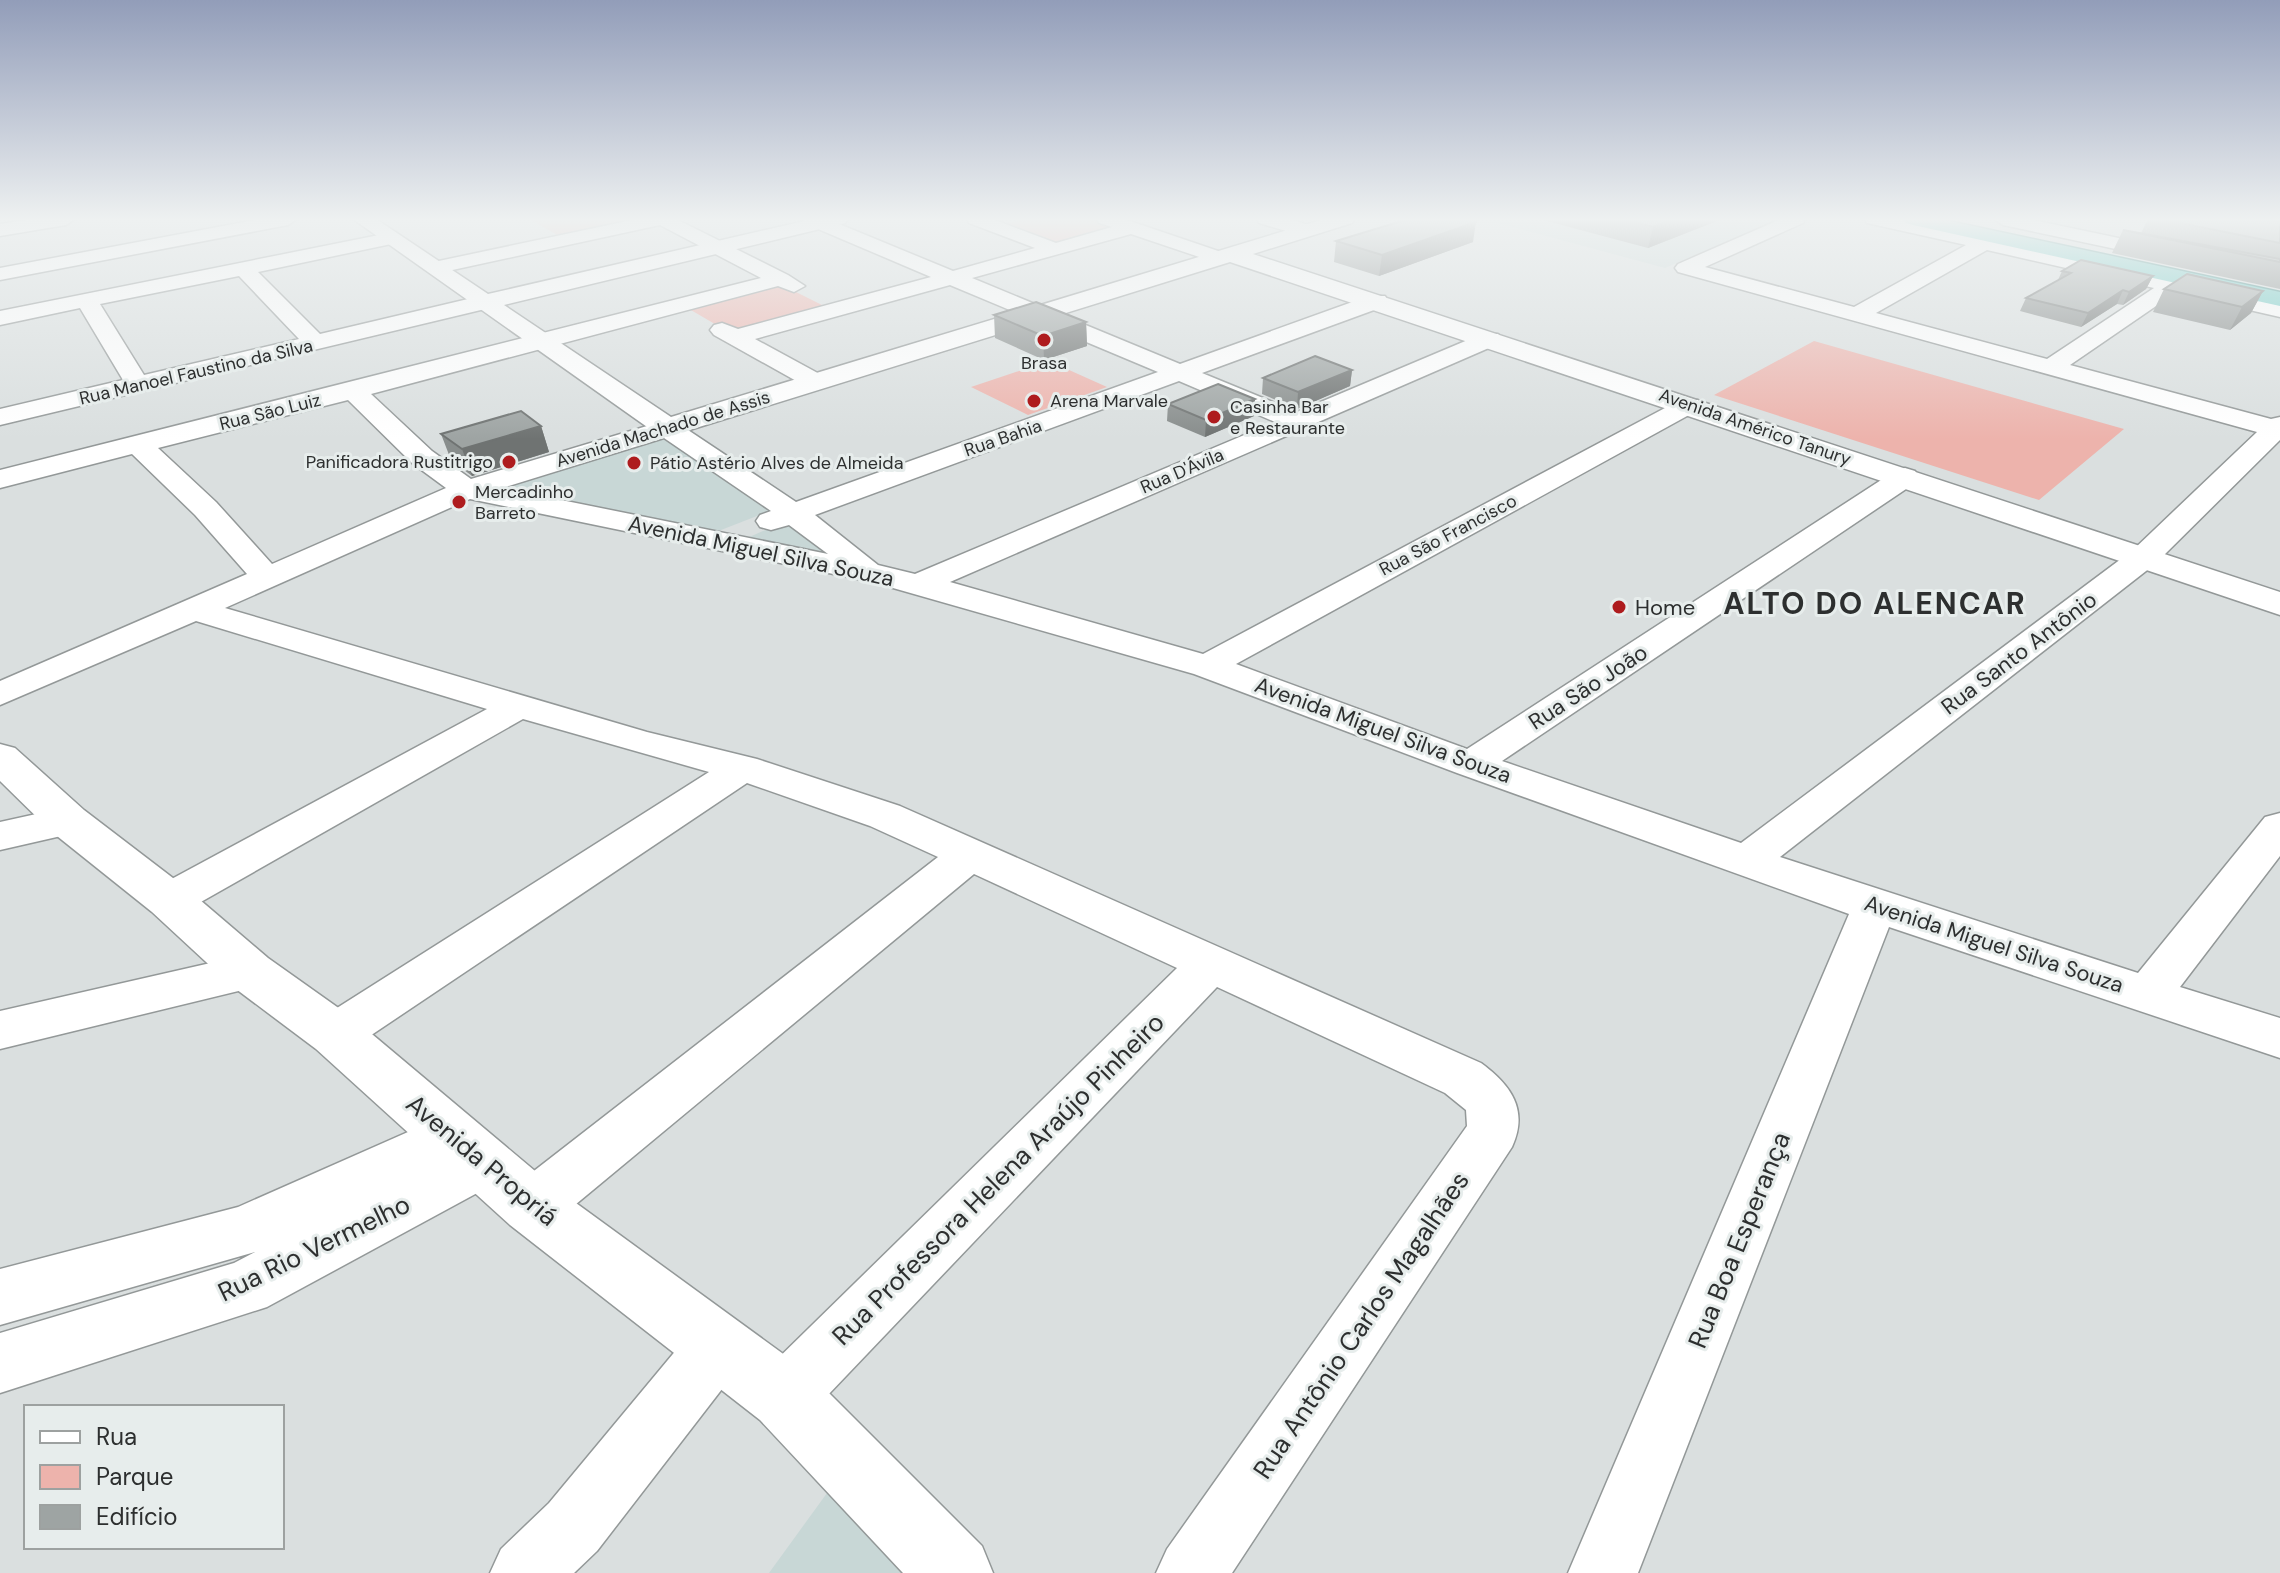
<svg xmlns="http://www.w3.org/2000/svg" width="2280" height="1573" font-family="'DM Sans',sans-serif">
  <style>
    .built { fill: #c8d7d6 }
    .green { fill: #edb3ac }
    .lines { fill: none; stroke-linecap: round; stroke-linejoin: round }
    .minor-casing { stroke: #939898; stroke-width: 3 }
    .tertiary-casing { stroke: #939898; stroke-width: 3 }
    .trunk-casing { stroke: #3c8b87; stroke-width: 3 }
    .minor { fill: #fff; fill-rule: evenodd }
    .tertiary { fill: #fff; fill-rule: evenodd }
    .trunk { fill: #6acac4; fill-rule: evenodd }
    .wall { fill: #888d8c }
    .shaded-wall { fill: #6f7372 }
    .building { fill: #9ea4a3; stroke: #6f7372; stroke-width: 2 }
    .poi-dot { fill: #ae1c1e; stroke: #e7edec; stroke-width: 3 }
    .labels { text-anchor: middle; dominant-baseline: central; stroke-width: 6; stroke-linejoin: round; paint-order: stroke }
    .far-poi-label { font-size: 18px; fill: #2d2f2f; stroke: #e7edec; text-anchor: start }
    .far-street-label { font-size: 18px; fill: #2d2f2f; stroke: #e7edec }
    .street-label { font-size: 22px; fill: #2d2f2f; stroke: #e7edec }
    .poi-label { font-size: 22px; fill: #2d2f2f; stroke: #e7edec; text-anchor: start }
    .near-street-label { font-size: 26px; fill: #2d2f2f; stroke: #e7edec }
    .district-label { font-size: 30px; font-weight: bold; letter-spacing: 2px; fill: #2d2f2f; stroke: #e7edec }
  </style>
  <rect width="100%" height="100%" fill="#dadfdf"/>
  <path class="built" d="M1483 219H1780L1665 268Z
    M659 436 770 511 698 539 479 490Z
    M792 518 856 567 736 543Z
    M835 1482 939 1573H769Z"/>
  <path class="green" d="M529 219H646L561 237Z
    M1024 219H1103L1125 226 1056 245 1000 225Z
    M778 283 828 308 732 334 684 306Z
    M1814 341 2124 429 2039 500 1714 395Z
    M1049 361 1107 387 1028 415 971 387Z"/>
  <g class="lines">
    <defs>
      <path id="minor" d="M34 219H75L66 225 0 236V224Z
        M260 219H297L288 225 0 280V268Z
        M637 219H676L788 275 805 286 794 292 778 286 371 394 432 451 471 479 667 420 676 422 796 502 1158 372 950 285 755 339 825 377 828 382 825 387H807L714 335 710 330 714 325 722 323 738 329 931 277 804 223 802 219H827L953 271 1035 248 969 223 967 219H992L1056 243 1112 227 1099 223 1097 219H1124L1227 254 1230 258 1220 264 1131 234 972 278 1180 364 1369 296H1385L1388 301 1385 306 1202 373 1297 412 1482 334H1498L1502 339 1498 344 950 582 1203 654 1680 400H1698L1702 405 1698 410 1236 664 1467 749 1895 471 1905 468 1915 471 1919 477 1915 483 1502 761 1741 843 2133 550 2257 432 1678 272 1675 268 1678 264 1781 219H1805L1803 223 1705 267 1854 307 1966 245 1867 223 1865 219H1898L2280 303V317L2175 293 2070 365 2271 419 2280 417V440L2155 564 1780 857 2138 973 2265 817 2280 813V856L2180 987 2280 1018V1058L1889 927 1638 1573H1568L1849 914 1457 773 1194 674 872 582 470 499 225 608 647 732 757 759 900 806 1481 1063C1511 1085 1529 1110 1512 1147L1232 1573H1156L1167 1549 1467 1126 1466 1110 1445 1093 1217 987 806 1418 784 1427 762 1418 753 1396 762 1374 1177 968 974 874 552 1224 532 1231 512 1224 504 1206 512 1188 938 857 870 826 747 783 352 1048 335 1053 318 1048 310 1034 318 1020 709 772 523 719 185 911 169 916 153 911 147 900 153 889 487 709 196 621 0 705V681L247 574 195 515 132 454 0 488V470L761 278 660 225 434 274 424 268 434 262ZM1987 250 2154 288 2047 359 1876 313ZM1179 381 1275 422 915 574 878 565 815 515ZM348 400 412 463 446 488 272 564 216 502 158 448ZM664 438 771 511 760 515 756 521 760 527 771 530 789 525 828 554 502 488Z
        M1257 219C1276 219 1302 217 1316 231L1306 237 1259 223Z
        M1994 219H2028L2280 272V284L2003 225Z
        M389 233 399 239 396 243 258 272 320 334 485 295 496 302 485 309 0 425V409L123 380 80 308 0 325V311ZM239 276 299 339 144 375 100 304Z
        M68 807 83 811 89 821 83 831 0 850V822Z
        M250 954 267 960 273 972 267 984 0 1049V1011Z
        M451 1113 470 1120 477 1136 475 1142 484 1139 503 1145 511 1162 503 1179 267 1307 0 1393V1333L234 1263 255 1252 0 1325V1269L238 1207Z
        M718 1316 739 1325 748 1346 739 1367 597 1551 574 1573H490L501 1549 549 1503 697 1325Z"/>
      <path id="tertiary" d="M353 219H376L488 294 813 219H848L845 223 504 305 671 417 1324 219H1355L1352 223 1253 254 2280 592V615L1230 262 667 437 657 434Z
        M0 744 15 748 84 810 186 888 268 958 354 1019 554 1187 808 1372 982 1546 993 1573H903L760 1420 510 1225 316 1049 232 986 152 912 52 832 0 781Z"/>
      <path id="trunk" d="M1903 219H1940L2280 292V306L1913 225 1906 223Z"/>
    </defs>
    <use href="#minor" class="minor-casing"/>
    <use href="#tertiary" class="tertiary-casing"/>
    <use href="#trunk" class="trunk-casing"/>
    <use href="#minor" class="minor"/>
    <use href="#tertiary" class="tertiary"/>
    <use href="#trunk" class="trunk"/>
  </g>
  <path class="wall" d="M1539 219H1722L1648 248Z
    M2148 219H2268L2280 221V289L2112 253 2123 230 2141 233Z
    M1336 241 1473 242 1379 276 1334 262Z
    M2062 271 2153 276 2146 289 2123 305 2117 304 2081 327 2020 311 2026 298 2058 280Z
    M2164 289 2263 291 2251 313 2230 330 2153 312Z
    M994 315 1086 322 1087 346 1044 360 995 338Z
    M1352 370 1350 386 1297 409 1262 394 1263 378Z
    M1255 399 1254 416 1205 437 1167 421 1168 404Z
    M541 426 549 452 472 476 451 460 441 434Z"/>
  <path class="shaded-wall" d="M1674 219H1722L1648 248 1653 227Z
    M1476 222 1473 242 1379 276 1382 255Z
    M2153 276 2146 289 2123 305 2129 292Z
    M2123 290 2117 304 2081 327 2088 313Z
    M2263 291 2251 313 2230 330 2242 307Z
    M1086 322 1087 346 1044 360 1043 336Z
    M1352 370 1350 386 1297 409 1298 392Z
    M1255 399 1254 416 1205 437 1206 420Z
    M541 426 549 452 472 476 462 449Z"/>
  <path class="building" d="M1408 219H1475L1476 222 1382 255 1336 241Z
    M1621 219H1674L1653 227Z
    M2160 219H2268L2280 221V243Z
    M2123 230 2280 259V262Z
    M2081 260 2153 276 2129 292 2123 290 2088 313 2026 298 2071 273 2062 271Z
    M2187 274 2263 291 2242 307 2164 289Z
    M1036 302 1086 322 1043 336 994 315Z
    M1315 356 1352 370 1298 392 1263 378Z
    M1218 384 1255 399 1206 420 1168 404Z
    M521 411 541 426 462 449 441 434Z"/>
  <linearGradient id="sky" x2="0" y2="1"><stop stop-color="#929db9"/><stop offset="0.5" stop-color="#eef1f1"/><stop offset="1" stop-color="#eef1f1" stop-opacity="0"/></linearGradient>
  <rect width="2280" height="439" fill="url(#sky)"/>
  <g class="poi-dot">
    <circle cx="1044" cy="340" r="8"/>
    <circle cx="1034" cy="401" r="8"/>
    <circle cx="1214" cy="417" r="8"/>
    <circle cx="509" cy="462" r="8"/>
    <circle cx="634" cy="463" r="8"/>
    <circle cx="459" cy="502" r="8"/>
    <circle cx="1619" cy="607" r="8"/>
  </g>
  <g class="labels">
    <g class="far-poi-label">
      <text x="1044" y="363" text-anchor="middle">Brasa</text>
      <text x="1050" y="401">Arena Marvale</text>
      <text x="1230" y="407">Casinha Bar<tspan x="1230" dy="21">e Restaurante</tspan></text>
      <text x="493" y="462" text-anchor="end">Panificadora Rustitrigo</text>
      <text x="650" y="463">Pátio Astério Alves de Almeida</text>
      <text x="475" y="492">Mercadinho<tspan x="475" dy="21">Barreto</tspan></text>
    </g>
    <g class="far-street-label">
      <text transform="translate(196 372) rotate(-13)">Rua Manoel Faustino da Silva</text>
      <text transform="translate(270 412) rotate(-14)">Rua São Luiz</text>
      <text transform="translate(1755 427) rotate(19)">Avenida Américo Tanury</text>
      <text transform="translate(663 429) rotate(-17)">Avenida Machado de Assis</text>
      <text transform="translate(1003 438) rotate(-19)">Rua Bahia</text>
      <text transform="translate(1182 471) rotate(-23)">Rua D'Ávila</text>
      <text transform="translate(1448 535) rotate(-28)">Rua São Francisco</text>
    </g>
    <g class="street-label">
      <text transform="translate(761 551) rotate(12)">Avenida Miguel Silva Souza</text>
      <text transform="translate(2019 653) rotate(-37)">Rua Santo Antônio</text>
      <text transform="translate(1588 687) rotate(-33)">Rua São João</text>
      <text transform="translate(1383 730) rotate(20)">Avenida Miguel Silva Souza</text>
      <text transform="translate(1994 944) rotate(18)">Avenida Miguel Silva Souza</text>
    </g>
    <g class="poi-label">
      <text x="1635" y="607">Home</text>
    </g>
    <g class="near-street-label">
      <text transform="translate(482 1160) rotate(40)">Avenida Propriá</text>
      <text transform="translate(998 1179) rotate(-45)">Rua Professora Helena Araújo Pinheiro</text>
      <text transform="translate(1739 1240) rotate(-68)">Rua Boa Esperança</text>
      <text transform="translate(314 1248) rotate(-26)">Rua Rio Vermelho</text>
      <text transform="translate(1361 1325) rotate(-56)">Rua Antônio Carlos Magalhães</text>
    </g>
    <g class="district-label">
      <text x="1875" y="603">ALTO DO ALENCAR</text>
    </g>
  </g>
  <rect x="24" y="1405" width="260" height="144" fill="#e7edec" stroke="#9da1a0" stroke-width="2"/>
  <rect x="40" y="1431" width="40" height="12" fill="#ffffff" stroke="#9da1a0" stroke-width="2"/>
  <text x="96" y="1445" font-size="24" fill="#2d2f2f">Rua</text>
  <rect x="40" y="1465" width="40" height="24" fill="#edb3ac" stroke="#9da1a0" stroke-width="2"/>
  <text x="96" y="1485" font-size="24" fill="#2d2f2f">Parque</text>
  <rect x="40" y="1505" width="40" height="24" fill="#9ea4a3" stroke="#9da1a0" stroke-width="2"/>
  <text x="96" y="1525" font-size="24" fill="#2d2f2f">Edifício</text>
</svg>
